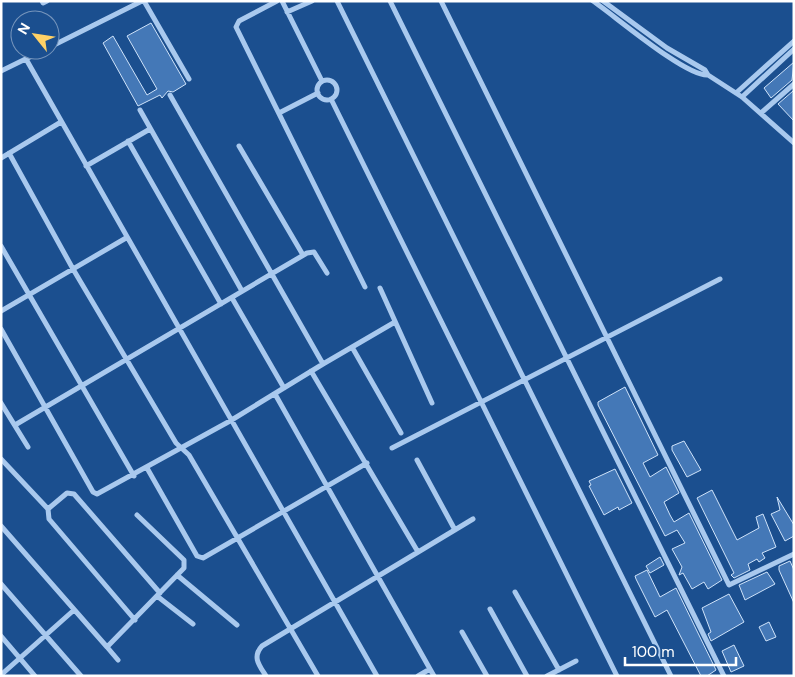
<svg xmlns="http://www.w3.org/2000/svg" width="795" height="677" font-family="'DM Sans',sans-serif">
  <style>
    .building { fill: #4478b7; stroke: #cfe3fa }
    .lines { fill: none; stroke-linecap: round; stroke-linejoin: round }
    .street { stroke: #a9c9ee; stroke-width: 5 }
  </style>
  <rect width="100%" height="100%" fill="#1b4f8f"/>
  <path class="building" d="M151 23 186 84 173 92 168 91 162 98 160 95 138 106 103 43 113 36 147 95 157 89 127 36Z
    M794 62 792 80 771 98 764 88Z
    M793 91 794 92V121L778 104Z
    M625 387 658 455 643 463 650 477 666 467 679 493 664 502 670 515 674 522 689 513 722 580 708 589 704 582 692 589 683 573 679 575 682 567 672 549 685 543 677 530 665 536 598 405V402Z
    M684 441 701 470 687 477 672 450V446Z
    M615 469 632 503 619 510 618 507 604 515 589 486 591 485 589 481Z
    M712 490 737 540 759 528 756 517 763 514 776 547 762 553 765 558 759 562 757 559 748 564 750 570 734 578 731 575 734 573 732 569 697 498Z
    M777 497 794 525V536L785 541 771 514 780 510Z
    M660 557 664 565 650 573 646 566Z
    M790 561 794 570V603L779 570V566Z
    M647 570 660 597 676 588 716 670 707 676H701L667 610 655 617 636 579 635 576Z
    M767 572 775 584 745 600 739 585Z
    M729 594 744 622 711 641 708 634 711 632 702 608Z
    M769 622 776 637 766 641 759 627Z
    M734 645 744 666 731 672 722 651Z"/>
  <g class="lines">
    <path class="street" d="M42 1 43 3 47 1
      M144 1 189 79
      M277 1 239 21 236 27 365 287
      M282 1 322 81
      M337 1 671 676
      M390 1 724 676
      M441 1 729 585 794 554
      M593 1C615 16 686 77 708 75
      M603 1 667 48 705 70 708 75 742 97 794 143
      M287 12 312 1
      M50 47 142 1
      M26 59 377 676
      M1 71 44 50
      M317 90a10 10 0 1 1 20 0a10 10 0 1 1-20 0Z
      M736 93 794 41
      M742 97 794 49
      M331 99 617 676
      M140 110 242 291
      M279 113 318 93
      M761 113 794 84
      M128 141 221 304
      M239 146 303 255
      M9 153 73 269 176 443 189 455 318 676
      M1 158 61 122
      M86 166 150 129
      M1 246 134 476
      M380 288 432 403
      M232 298 284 388
      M1 311 126 238
      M1 329 93 492 97 494 230 421 323 364 170 95
      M352 347 401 433
      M323 364 395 322
      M311 371 418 552
      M275 394 430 669 418 676
      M1 403 28 447
      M15 425 307 253 314 252 327 273
      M392 448 720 279
      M1 459 48 509 67 493 74 494 160 593
      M417 460 455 530
      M147 468 197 556 203 558 367 463
      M48 509 49 519 135 620
      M1 526 107 647 184 568V560L137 515
      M177 575 237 625
      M1 584 81 676
      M515 592 559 670
      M157 596 193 624
      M490 609 527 676
      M462 632 487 676
      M1 636 35 676
      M107 647 118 660
      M430 669 434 676
      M1 675 74 610
      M266 676C259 665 252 657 262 646L473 519
      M547 676 576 661"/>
  </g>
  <rect width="795" height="677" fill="none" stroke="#ffffff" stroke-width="5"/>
  <g transform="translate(35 35) rotate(300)"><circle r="24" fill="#1b4f8f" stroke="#7695bc"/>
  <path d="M0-4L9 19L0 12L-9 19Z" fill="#ffd166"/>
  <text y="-8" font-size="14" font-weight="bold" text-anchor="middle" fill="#ffffff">N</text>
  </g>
  <path d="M625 657v8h111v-8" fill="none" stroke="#ffffff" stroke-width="2.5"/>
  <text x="632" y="657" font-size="15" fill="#ffffff" stroke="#1b4f8f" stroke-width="4" paint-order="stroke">100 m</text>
</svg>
